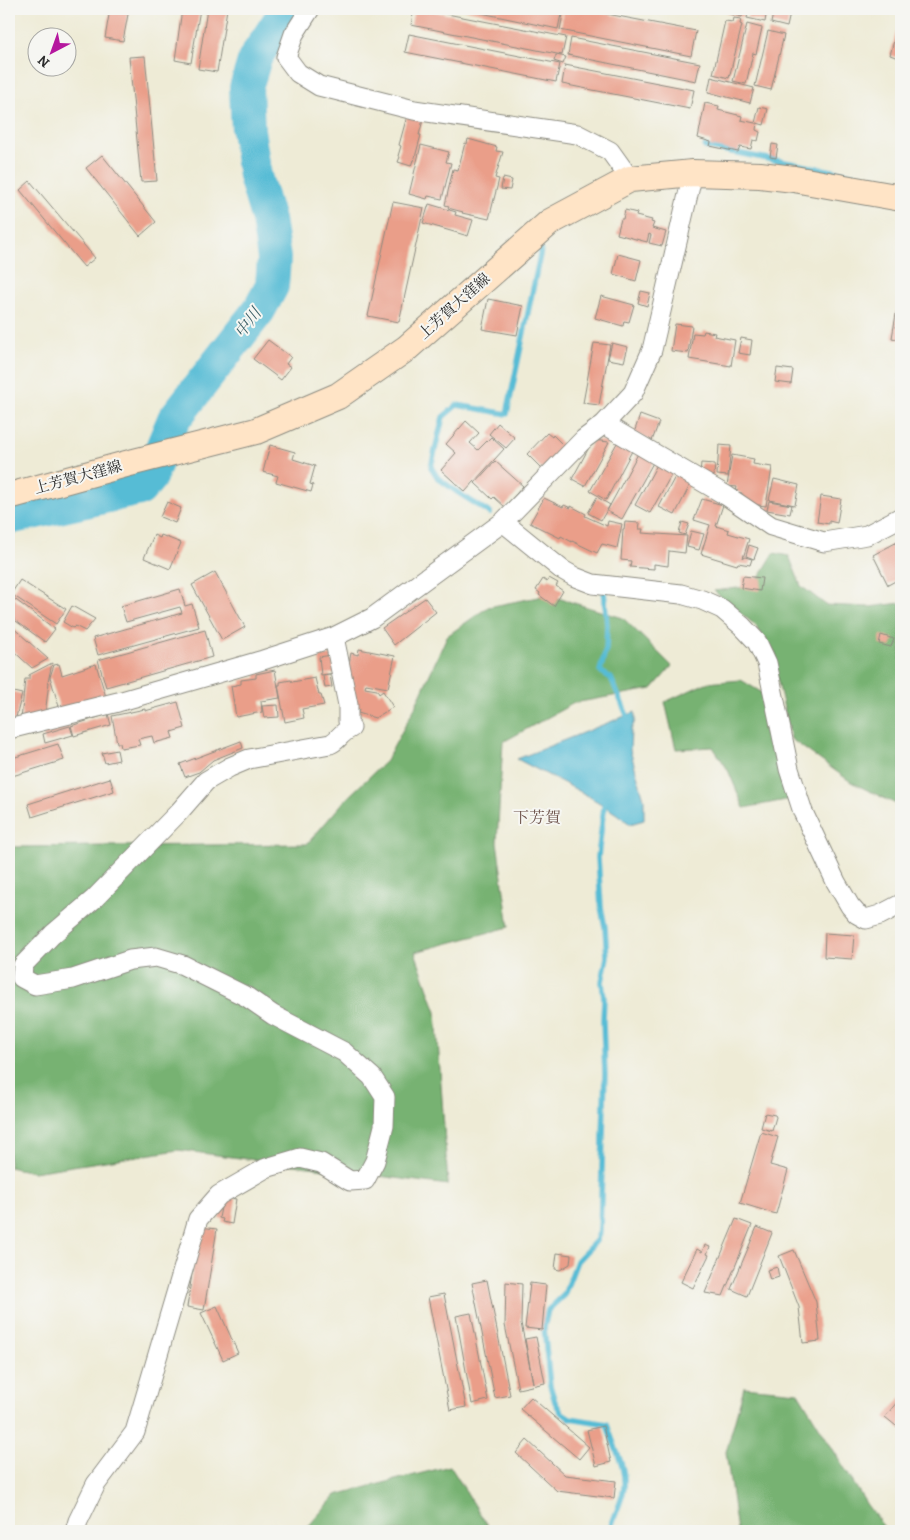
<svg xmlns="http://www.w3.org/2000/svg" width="910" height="1540" font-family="Alegreya,'Noto Serif JP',serif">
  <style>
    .forest { fill: #77b272; stroke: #516e4e }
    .water { fill: #57bcd5; stroke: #417480 }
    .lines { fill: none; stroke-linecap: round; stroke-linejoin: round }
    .stream { stroke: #57bcd5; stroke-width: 5.5 }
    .river { stroke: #57bcd5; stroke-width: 34 }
    .building { fill: #ea9e89 }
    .street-casing { stroke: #8c8b80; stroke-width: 21 }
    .secondary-casing { stroke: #8c8b80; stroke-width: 28 }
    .street { stroke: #fff; stroke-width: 19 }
    .secondary { stroke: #ffe4c6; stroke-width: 26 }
    .labels { text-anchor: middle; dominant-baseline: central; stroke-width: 4; stroke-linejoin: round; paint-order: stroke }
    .street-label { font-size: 15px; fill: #2b2b2b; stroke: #f6f6f2 }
    .water-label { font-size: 16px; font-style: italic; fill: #3a5e66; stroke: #f6f6f2 }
    .neighbourhood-label { font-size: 16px; fill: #6e534c; stroke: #f6f6f2 }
  </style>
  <rect width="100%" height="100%" fill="#f6f6f2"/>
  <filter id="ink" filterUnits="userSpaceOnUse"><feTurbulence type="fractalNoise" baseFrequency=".02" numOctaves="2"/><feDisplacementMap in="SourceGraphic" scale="10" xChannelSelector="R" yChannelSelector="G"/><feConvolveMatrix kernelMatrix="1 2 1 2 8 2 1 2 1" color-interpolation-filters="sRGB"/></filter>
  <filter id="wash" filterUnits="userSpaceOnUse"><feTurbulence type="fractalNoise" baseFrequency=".0096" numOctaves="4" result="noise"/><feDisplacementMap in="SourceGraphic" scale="20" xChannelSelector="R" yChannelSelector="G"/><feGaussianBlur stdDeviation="1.12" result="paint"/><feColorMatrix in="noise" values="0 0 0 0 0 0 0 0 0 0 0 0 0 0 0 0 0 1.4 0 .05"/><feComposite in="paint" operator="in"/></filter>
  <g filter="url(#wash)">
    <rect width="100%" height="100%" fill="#eeebd6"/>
    <path class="forest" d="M774 553 789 556 801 586 826 605 869 607 901 603V892L897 894 900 806 851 782 791 739 776 673V654L755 625 714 591 754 586Z
      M548 595 623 618 672 666 652 689 574 703 503 742 497 842 509 927 415 952 436 1012 448 1185 178 1150 33 1172 9 1167V847L307 844 347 798 386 761 414 709 447 636 488 607Z
      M741 680 761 692 791 799 744 808 728 770 713 747 676 749 665 702 706 683Z
      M744 1387 798 1392 867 1505 887 1531H737L726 1452Z
      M450 1466 491 1531H304L336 1495Z"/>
    <path class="water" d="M635 712V721L631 730 630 750 644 799V820L630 824C595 796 556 780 517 759Z"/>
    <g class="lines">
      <path class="stream" d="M705 147 901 184
        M490 513 457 492 438 478 431 467 443 417 457 405 507 414 541 250
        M604 591 607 625 606 649 600 671 611 678 629 720
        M605 798 598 857 601 907 605 927 607 957 602 982 604 998 603 1021 605 1074 600 1231 596 1241 577 1261 564 1295 548 1310 544 1328 550 1385 555 1402 561 1412 570 1418 607 1424C613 1446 629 1470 623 1493 620 1506 613 1518 610 1531"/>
      <path class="river" d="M9 518 140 489 150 477 174 419 259 310 272 286 274 258 268 220 255 176 248 130 246 88 255 58 287 9"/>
    </g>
    <g id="blocks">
      <path class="building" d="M110 9H129L123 41 105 38Z
        M182 9H200L191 63 175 60Z
        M207 9H227L217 72 198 69Z
        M414 9H421L566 37 562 55 411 25Z
        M462 9H562L558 29Z
        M564 9H581L696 31 691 56 560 30Z
        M727 9H744L742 17 726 13Z
        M749 9H767L765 22 747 18Z
        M774 9H791L787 27 771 23Z
        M734 18 741 19 740 24 742 25 729 78 713 74 725 21 733 22Z
        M747 24 762 28 756 54 753 53 746 84 733 81Z
        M898 26 901 27V59L890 55Z
        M768 31 784 35 771 90 755 86Z
        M409 34 560 64 556 82 405 52Z
        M571 38 700 63 696 81 568 55Z
        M556 55 566 57 563 64 554 61Z
        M145 56 157 181 141 182 129 57Z
        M565 65 694 90 690 109 562 84Z
        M711 77 754 88 750 103 708 92Z
        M705 103 719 106 718 110 742 116 741 120 755 123 759 107 768 109 764 125 757 123 756 130 760 132 758 141 753 140 751 149 740 147 738 152 710 146 711 142 698 138Z
        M407 116 423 120 419 135H421L414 161 413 160 411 166 398 162 400 157 398 156 401 146 399 145Z
        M468 139 497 147 496 151 503 152 495 178 499 179 489 219 462 213 463 212 448 208 449 206 445 205 453 169 458 170 465 143 467 144Z
        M772 144 778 145 776 158 770 157Z
        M421 145 449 152 446 162 451 163 442 199 428 196 427 199 409 194Z
        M102 155 156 222 140 236 86 168Z
        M503 178 512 180 510 190 501 189Z
        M30 181 95 258 84 267 20 190Z
        M393 202 424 208 399 322 368 316Z
        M429 204 456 212 455 215 473 220 468 236 423 223Z
        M625 210 637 213 636 216 652 220 651 222 654 223 652 228 666 232 662 246 649 243 651 235 649 234 647 242 617 234 621 219H623Z
        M618 254 641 260 636 281 613 274Z
        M900 290H901V340L892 338Z
        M641 291 650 293 647 306 638 303Z
        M601 296 634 305 629 322 624 321 623 326 595 318Z
        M488 299 523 306 517 335 482 329Z
        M675 324 692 326 688 353 671 351Z
        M704 331 715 333 714 336 735 340 731 366 689 359 693 333 703 334Z
        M741 338 752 340 750 355 738 353Z
        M268 340 291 357 286 364 291 367 281 380 253 359Z
        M594 343 610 345 599 405 583 403Z
        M612 343 628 347 624 362 608 359Z
        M777 368 793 370 791 384 775 382Z
        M640 415 659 422 652 441 634 433Z
        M466 421 479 433 470 443 478 450 491 437 504 449 465 492 441 470 456 453 446 444Z
        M498 423 515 438 506 448 489 434Z
        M547 433 552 437 553 435 565 447 543 470 527 454Z
        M593 440 609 442 585 486 572 479Z
        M617 443 632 451 606 500 590 491Z
        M270 445 295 452 293 459 315 466 310 484 313 485 311 492 276 482 278 476 263 472Z
        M719 445 731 446 728 476 717 475Z
        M639 452 654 461 622 519 607 511Z
        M732 455 754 459 753 464 772 467 766 506 751 504 741 498 742 493 736 492 737 487 727 486Z
        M495 461 523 486 505 507 494 497 492 499 475 483Z
        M659 461 674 470 650 513 635 505Z
        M701 463 715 464 714 476 705 475 700 473Z
        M677 473 692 481 675 515 659 507Z
        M774 479 799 485 795 505 769 500Z
        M821 496 841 499 837 523 829 521V524L817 522Z
        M597 497 610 505 601 520 588 513Z
        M544 498 563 507 564 505 571 508V506L586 514 585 516 607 526 608 521 622 524 617 548 602 544 597 553 572 541V542L561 536 560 538 530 523Z
        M702 499 723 505 716 526 729 530 728 533 749 539 743 558 745 557 752 559 750 565 738 563 737 565 701 554 710 525 694 520Z
        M769 501 792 505 790 514 767 510Z
        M167 502 181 508 175 523 160 517Z
        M625 522 640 523 639 529H643L642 533 687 536 685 553 669 551 668 566 654 564V569L630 567 631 561 621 560 623 529H624Z
        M682 522 689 524 685 535 679 533Z
        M691 531 704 534 699 550 687 547Z
        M154 535 160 538 161 535 181 543 170 569 144 558Z
        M901 540V578L888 585 873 555Z
        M749 545 758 548 754 559 746 556Z
        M215 572 245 627 222 640 192 585Z
        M743 576 762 578 760 591 741 588Z
        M549 578 558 583 556 586 563 591 554 606 539 595 540 593 536 590 543 579 547 582Z
        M20 580 66 609 56 624 11 594Z
        M180 589 185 606 192 604 199 627 98 655 93 638 182 613 180 607 126 622 121 606Z
        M9 595 55 629 45 642 9 616Z
        M425 598 436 612 394 645 382 628Z
        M72 606 95 619 85 631 75 626 73 628 63 622Z
        M9 624 48 659 32 668 9 647Z
        M205 630 212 657 106 687 98 660Z
        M881 635 894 639 891 647 879 644Z
        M359 649 395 656 388 688 366 684 365 688 377 690 379 694 383 691 393 707 375 718 358 713 359 709 344 705 346 680 351 653 358 655Z
        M332 655 335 673 321 675 319 657Z
        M52 663 48 682H49L45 715 21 720 25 679H29V675Z
        M59 664 62 675 96 664 106 697 60 710 50 677 54 665Z
        M275 670 280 698 261 701 262 712 236 717 231 686 241 684V680L256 678V674Z
        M330 675 332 687 325 688 323 676Z
        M315 678 319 695H321L324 705 302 709 304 718 285 722 278 685H280V682L291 680 292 682Z
        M9 691 22 694 15 721 9 720Z
        M178 702 185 728 171 732 173 738 154 743 152 736 138 739 140 745 121 748 120 743H117L112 716 145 709V711Z
        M278 705 279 717 264 718 262 706Z
        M108 714 111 725 74 736 71 726Z
        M70 726 73 735 45 743 43 734Z
        M241 741 243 748 213 760 199 772 185 777 180 764Z
        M58 744 64 760 9 777V759Z
        M117 750 119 760 105 763 102 753Z
        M110 778 114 791 32 817 28 804Z
        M825 933 854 935 852 959 824 957Z
        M765 1113 775 1115 776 1117 772 1131 761 1128Z
        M761 1132 778 1137 770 1165 788 1170 776 1214 740 1203Z
        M223 1197 236 1199 232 1224 222 1222 223 1219 219 1218Z
        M736 1219 752 1225 723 1296 705 1293Z
        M199 1227 217 1229 204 1310 187 1307Z
        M757 1227 772 1233 747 1296 731 1289Z
        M705 1245 710 1247 707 1254 709 1255 693 1288 681 1282 697 1249 702 1252Z
        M794 1250 816 1302 820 1341 803 1343 799 1307 779 1256Z
        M557 1253 571 1255 570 1264 560 1270 555 1269Z
        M777 1267 779 1277 770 1280 767 1270Z
        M487 1280 510 1395 495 1398 472 1283Z
        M506 1282 522 1284 521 1323 533 1383 525 1339 536 1337 545 1383 518 1389 505 1325Z
        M530 1283 546 1285 542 1330 525 1328Z
        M444 1294 466 1407 450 1410 428 1297Z
        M217 1306 238 1353 223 1360 201 1313Z
        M471 1313 488 1400 472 1404 456 1316Z
        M531 1397 589 1447 579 1459 520 1409Z
        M901 1397V1430L885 1417Z
        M603 1426 611 1462 596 1466 587 1430Z
        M527 1440 565 1475 616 1481 614 1498 557 1491 516 1453Z"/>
    </g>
  </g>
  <g filter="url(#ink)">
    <use href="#blocks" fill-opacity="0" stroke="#8c8b80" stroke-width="1"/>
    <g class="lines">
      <defs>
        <path id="street" d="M310 9 294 34 286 57 298 73 319 86 414 110 577 134 610 151 630 179
          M604 424 727 496 771 526 824 542 867 535 901 517
          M503 522 561 569 575 577 593 584 681 594 702 600 722 609 742 626 757 642 767 663 789 769 803 812 836 882 850 906 857 914 866 919 880 915 901 904
          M9 729 118 702 263 660 334 637 372 618 503 522 584 439 604 424 633 393 652 350 693 173
          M75 1531 78 1521 96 1484 135 1432 198 1219 219 1195 266 1168 300 1158 321 1163 350 1181 365 1180 375 1161 384 1126 385 1097 372 1077 344 1052 273 1015 247 997 183 965 156 957 130 960 73 979 35 985 22 978 23 965 53 934 94 899 179 812 206 781 230 767 249 759 330 744C338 741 340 733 351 728L348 721V705L334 637"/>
        <path id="secondary" d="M9 496 126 464 256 431 338 396 407 348 550 222 630 179 693 173 760 175 794 179 901 198"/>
      </defs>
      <use href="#street" class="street-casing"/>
      <use href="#secondary" class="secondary-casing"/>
      <use href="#street" class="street"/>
      <use href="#secondary" class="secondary"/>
    </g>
  </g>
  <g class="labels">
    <g class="street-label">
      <text transform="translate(454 306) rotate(-42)">上芳賀大窪線</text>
      <text transform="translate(78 477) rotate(-15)">上芳賀大窪線</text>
    </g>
    <g class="water-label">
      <text transform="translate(248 323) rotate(-53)">中川</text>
    </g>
    <g class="neighbourhood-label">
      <text x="537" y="818">下芳賀</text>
    </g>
  </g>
  <rect width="910" height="1540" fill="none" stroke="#f6f6f2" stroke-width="30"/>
  <g transform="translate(52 52) rotate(221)"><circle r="24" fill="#f6f6f2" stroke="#a5a5a2"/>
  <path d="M0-4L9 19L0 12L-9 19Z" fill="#b5179e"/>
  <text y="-8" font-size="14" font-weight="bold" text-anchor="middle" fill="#2b2b2b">N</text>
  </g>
</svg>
